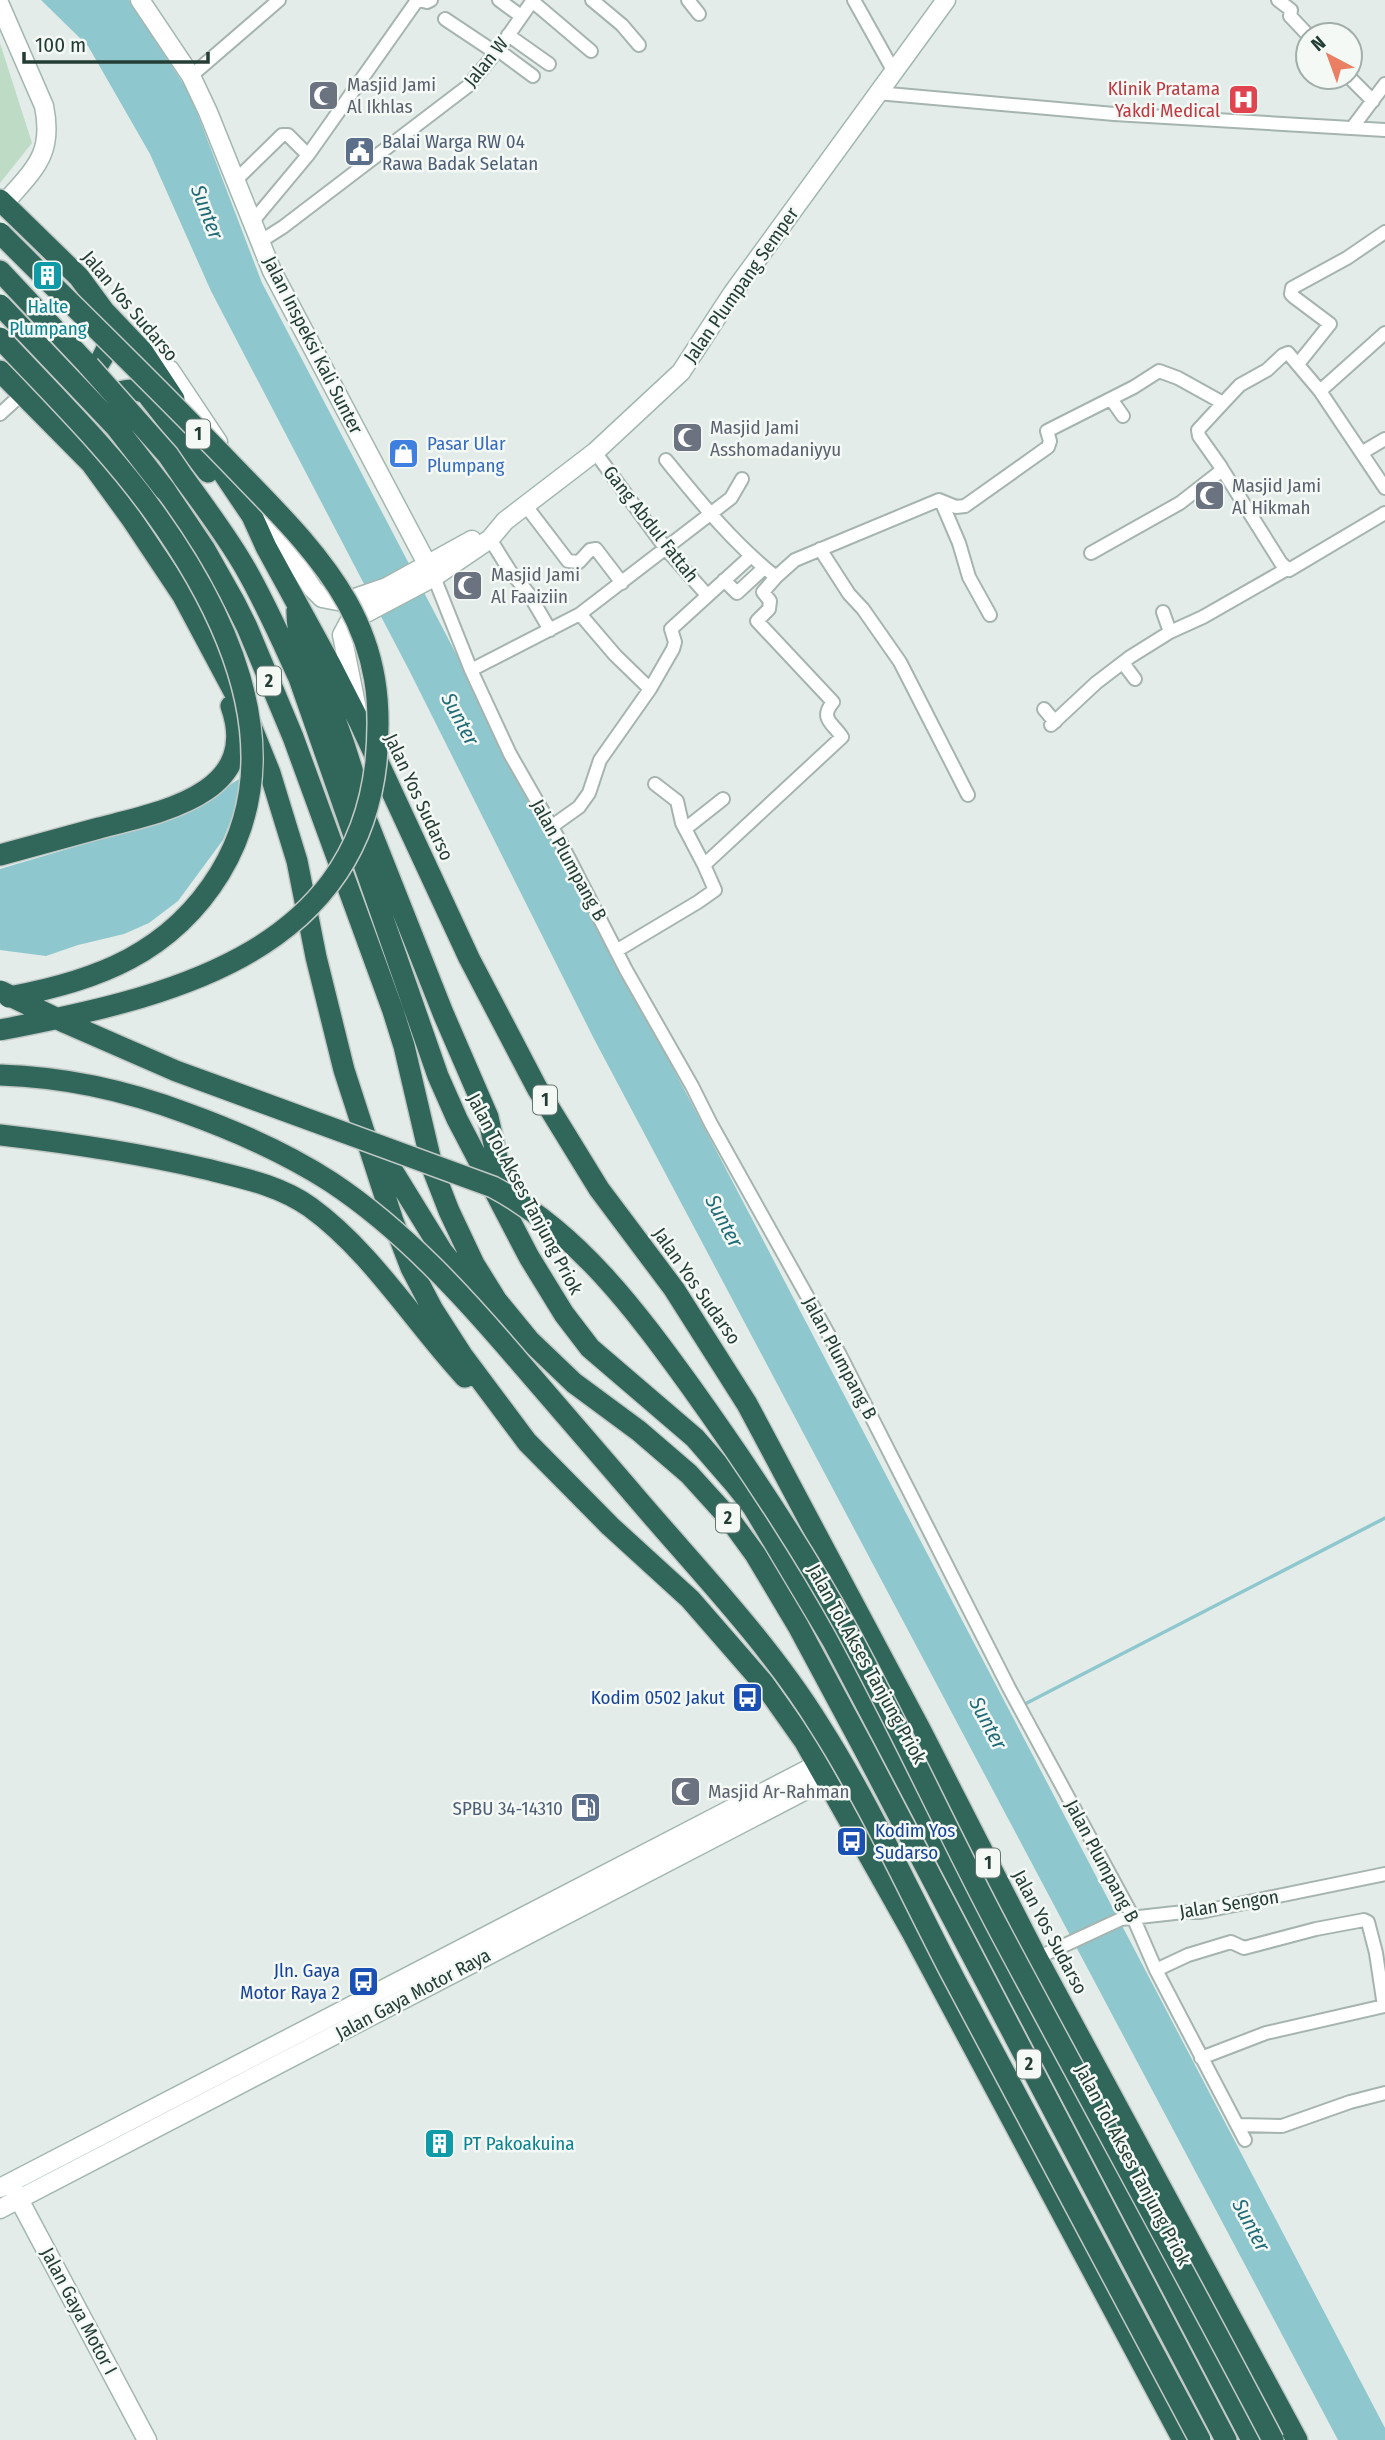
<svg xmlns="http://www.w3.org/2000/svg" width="1385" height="2440" font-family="'Fira Sans Condensed',sans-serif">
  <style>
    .green { fill: #bedcc5 }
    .water { fill: #8fc7ce }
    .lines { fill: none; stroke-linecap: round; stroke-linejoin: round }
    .stream { stroke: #8fc7ce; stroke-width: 3.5 }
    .street-casing { stroke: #a6b4af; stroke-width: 16 }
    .secondary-casing { stroke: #a2b7af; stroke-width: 21 }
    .highway-casing { stroke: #c2c9c6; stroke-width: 24 }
    .street { stroke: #fff; stroke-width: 12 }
    .secondary { stroke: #fff; stroke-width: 18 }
    .highway { stroke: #31675a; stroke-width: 21 }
    .highway-bridge-casing { stroke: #c2c9c6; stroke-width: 24; stroke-linecap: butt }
    .highway-bridge { stroke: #31675a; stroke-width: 21 }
    .labels { text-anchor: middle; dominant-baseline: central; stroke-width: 5; stroke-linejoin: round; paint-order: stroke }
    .shield { fill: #f4f9f6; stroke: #62756f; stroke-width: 2 }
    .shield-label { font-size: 18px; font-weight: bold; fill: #243d35 }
    .street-label { font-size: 19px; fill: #243d35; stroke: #f4f9f6 }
    .worship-label { font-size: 19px; fill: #5b616d; stroke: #f4f9f6; text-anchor: start }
    .health-label { font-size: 19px; fill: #be3a42; stroke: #f4f9f6; text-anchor: end }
    .service-label { font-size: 19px; fill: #4e5e75; stroke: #f4f9f6; text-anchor: start }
    .culture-label { font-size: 19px; fill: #0d838f; stroke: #f4f9f6 }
    .shop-label { font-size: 19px; fill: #366cbe; stroke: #f4f9f6; text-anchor: start }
    .transit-label { font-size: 19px; fill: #164399; stroke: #f4f9f6; text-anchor: end }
    .water-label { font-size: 21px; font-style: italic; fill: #216b76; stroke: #f4f9f6 }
  </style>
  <rect width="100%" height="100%" fill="#e3ece8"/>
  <path class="green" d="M0 43 32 143 0 183Z"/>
  <path class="water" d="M41 0H129L190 94 262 283 1385 2428V2440H1338L593 1037 409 670 211 291 150 154 88 46Z
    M239 779V800L223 840 178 901 149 923 124 934 78 945 46 956 0 950V869L185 814Z"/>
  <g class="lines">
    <path class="stream" d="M1023 1705 1385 1518"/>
    <defs>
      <path id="street" d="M499 0 521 16
        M592 0 622 25 639 45
        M688 0 699 14
        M854 0 893 70
        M1278 0 1291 10 1290 16 1308 35
        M532 1 591 51
        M445 19 496 53
        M508 35 549 64
        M498 50 533 76
        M191 76 279 0
        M1349 77 1373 101
        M877 93 1114 114 1385 130
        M1352 128 1385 84
        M235 181 282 135H288L308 155
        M253 221 308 155 416 2 419 0 427 2 431 0
        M261 241 283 227 468 86 498 50 533 0
        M1298 364 1330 324 1294 297 1291 294 1292 288 1347 258 1385 232
        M1320 391 1385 488
        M1111 399 1123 416
        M0 414 23 393
        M595 452 666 549 707 595
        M1363 452 1385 439
        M666 460C701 503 733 543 776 577L795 560 939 500 956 507 965 506 1048 447 1050 441 1047 431 1134 387 1159 371 1178 378 1223 403 1240 385 1267 370 1283 355 1288 353 1320 391 1385 333
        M1222 469 1281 563 1289 570 1385 513
        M941 501 959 543 969 577 990 615
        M526 506 568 561 579 562 590 550 596 549 622 583
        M490 539 510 571 529 594 550 630
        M820 549 849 594 863 609 900 662 968 795
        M1091 553 1180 503 1221 471V467L1199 436 1198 430 1223 403
        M434 577 471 670 510 754 562 845 626 970 692 1086 711 1124 840 1355 1009 1688 1133 1917 1156 1970 1245 2140
        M724 580 737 593 764 568
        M1163 612 1170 632
        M580 614 615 655 650 689
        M1123 663 1135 679
        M471 670 580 614 731 498 742 479
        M1044 709 1055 722
        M1051 725 1096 683 1130 657 1170 632 1203 617 1287 569
        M655 784 677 801 682 823 704 865
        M551 827 579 807 589 793 600 760 650 689 673 649 675 642 671 629 750 557
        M685 829 723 799
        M616 951 698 902 715 890 704 865 842 737C833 723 819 719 833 702L757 621 769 609 770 601 763 592 776 577
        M1037 1958 1121 1919 1184 1912H1200L1385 1874
        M1156 1970 1188 1955 1231 1942 1244 1948 1316 1929 1364 1920 1368 1922 1376 1953 1384 2006 1266 2033 1201 2058
        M1238 2125 1282 2126 1350 2102 1385 2093"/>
      <path id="secondary" d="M140 0 191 76 208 112 272 271 434 577
        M0 5 44 106C54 155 34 169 4 204
        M143 352 170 370 218 442
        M252 495 313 589 322 598 343 602 387 587 472 540
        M357 709 342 635 349 622 434 577 490 539 505 521 595 452 681 372 732 294 946 0
        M0 2188 818 1764
        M14 2190 147 2440
        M0 2209 827 1779"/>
      <path id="highway" d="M0 200 79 277 104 311 143 352 174 399
        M0 271 89 366
        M0 371 91 463 131 518 183 596 247 716 270 773 297 861 316 957 344 1070 393 1221 411 1268 433 1310 462 1355 527 1442 610 1526 690 1599 764 1684 805 1742 912 1932 1183 2440
        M81 382C98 368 112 349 109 326
        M102 404C114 392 129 386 146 393L208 472
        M205 446 252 516 266 547 331 666 360 723 469 958 537 1088 599 1189 674 1289 747 1404 921 1731 1037 1958 1297 2440
        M183 477C204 506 226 535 244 566 265 602 282 641 299 678L438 1076 457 1119 529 1257 564 1314 590 1348 695 1438 734 1483 753 1507 833 1641 1252 2440
        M165 490 204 548 235 603 247 627 293 737 393 1011 404 1046 433 1170 449 1211 474 1264 497 1301 529 1340 574 1383 639 1431 689 1474 728 1517 755 1554 798 1626 864 1749 1226 2440
        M297 610C296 652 322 685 336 722 347 751 356 781 363 811L443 1013 488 1117 505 1194
        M0 855C33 846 66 837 99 828 161 812 262 794 231 706
        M0 1135C70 1143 137 1153 206 1169 242 1178 279 1185 310 1207 371 1251 414 1322 465 1377
        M381 1152 442 1251 491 1312"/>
    </defs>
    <use href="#street" class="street-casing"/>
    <use href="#secondary" class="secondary-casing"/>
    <use href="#highway" class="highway-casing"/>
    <use href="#street" class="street"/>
    <use href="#secondary" class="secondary"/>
    <use href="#highway" class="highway"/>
    <defs>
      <path id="highway-bridge" d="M0 233C76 309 154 384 229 462 271 506 317 549 347 602 376 654 382 703 376 762 355 957 161 999 0 1030
        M0 305 116 427 165 490
        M0 338C52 394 109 449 154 512 228 615 293 752 220 873 171 953 97 981 9 997
        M89 366 168 455 183 477
        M0 991 66 1023 176 1071 493 1187C578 1232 636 1311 691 1387 746 1464 799 1543 845 1626 900 1727 947 1831 1001 1933 1091 2102 1184 2270 1273 2440
        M0 1075C64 1077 125 1090 186 1113 236 1131 286 1153 331 1182 405 1231 466 1299 523 1366 558 1407 594 1448 629 1489 694 1566 767 1640 820 1726 871 1806 910 1894 954 1978 1036 2132 1118 2286 1200 2440"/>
    </defs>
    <use href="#highway-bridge" class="highway-bridge-casing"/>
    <use href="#highway-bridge" class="highway-bridge"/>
  </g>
  <defs>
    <symbol id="mosque-square" viewBox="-11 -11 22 22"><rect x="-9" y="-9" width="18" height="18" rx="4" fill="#6b7280" stroke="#f4f9f6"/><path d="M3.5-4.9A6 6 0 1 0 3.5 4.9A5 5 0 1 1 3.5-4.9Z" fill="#fff"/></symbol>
    <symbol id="hospital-square" viewBox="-11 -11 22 22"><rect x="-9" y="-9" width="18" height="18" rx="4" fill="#e0444e" stroke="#f4f9f6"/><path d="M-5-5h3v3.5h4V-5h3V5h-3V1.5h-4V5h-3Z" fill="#fff"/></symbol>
    <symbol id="civic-square" viewBox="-11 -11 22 22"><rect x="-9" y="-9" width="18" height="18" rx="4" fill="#5c6f8a" stroke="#f4f9f6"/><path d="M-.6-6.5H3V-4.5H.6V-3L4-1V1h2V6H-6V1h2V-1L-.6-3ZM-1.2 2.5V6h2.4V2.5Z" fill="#fff"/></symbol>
    <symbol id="building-square" viewBox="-11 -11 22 22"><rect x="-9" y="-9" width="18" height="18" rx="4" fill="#0f9aa8" stroke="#f4f9f6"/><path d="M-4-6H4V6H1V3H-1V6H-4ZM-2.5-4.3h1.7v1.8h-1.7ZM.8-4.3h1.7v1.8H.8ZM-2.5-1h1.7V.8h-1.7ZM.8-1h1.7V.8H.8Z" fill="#fff"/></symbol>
    <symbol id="shop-square" viewBox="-11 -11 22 22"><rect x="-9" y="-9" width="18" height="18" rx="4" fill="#3f7fe0" stroke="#f4f9f6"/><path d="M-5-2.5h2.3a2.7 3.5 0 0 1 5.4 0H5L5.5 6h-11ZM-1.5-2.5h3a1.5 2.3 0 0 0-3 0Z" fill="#fff"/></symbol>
    <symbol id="bus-square" viewBox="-11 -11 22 22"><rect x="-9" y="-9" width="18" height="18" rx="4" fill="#1a4fb4" stroke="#f4f9f6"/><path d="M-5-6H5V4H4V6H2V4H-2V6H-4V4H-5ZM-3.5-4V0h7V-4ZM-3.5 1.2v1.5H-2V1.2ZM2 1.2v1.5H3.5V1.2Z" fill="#fff"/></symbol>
    <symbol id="fuel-square" viewBox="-11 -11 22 22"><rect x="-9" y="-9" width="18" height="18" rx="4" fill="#5c6f8a" stroke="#f4f9f6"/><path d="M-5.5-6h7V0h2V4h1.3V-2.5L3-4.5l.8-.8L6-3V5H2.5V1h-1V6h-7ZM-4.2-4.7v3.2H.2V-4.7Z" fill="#fff"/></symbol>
  </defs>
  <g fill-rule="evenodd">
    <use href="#mosque-square" x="306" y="78" width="35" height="35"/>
    <use href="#hospital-square" x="1226" y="82" width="35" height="35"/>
    <use href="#civic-square" x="342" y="134" width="35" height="35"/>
    <use href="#building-square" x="30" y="258" width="35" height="35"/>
    <use href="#mosque-square" x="670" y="420" width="35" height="35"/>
    <use href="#shop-square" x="386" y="436" width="35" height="35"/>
    <use href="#mosque-square" x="1192" y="478" width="35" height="35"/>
    <use href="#mosque-square" x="450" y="568" width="35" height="35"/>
    <use href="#bus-square" x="730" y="1680" width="35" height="35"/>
    <use href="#mosque-square" x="668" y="1774" width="35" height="35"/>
    <use href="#fuel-square" x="568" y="1790" width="35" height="35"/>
    <use href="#bus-square" x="834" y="1824" width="35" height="35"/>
    <use href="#bus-square" x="346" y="1964" width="35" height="35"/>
    <use href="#building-square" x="422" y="2126" width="35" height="35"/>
  </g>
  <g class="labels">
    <g class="shield">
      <rect x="186" y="419.5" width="24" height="29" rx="5"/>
      <rect x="257" y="666.5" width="24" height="29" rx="5"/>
      <rect x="533" y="1085.5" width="24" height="29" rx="5"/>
      <rect x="716" y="1503.5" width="24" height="29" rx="5"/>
      <rect x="976" y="1848.5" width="24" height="29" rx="5"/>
      <rect x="1017" y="2049.5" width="24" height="29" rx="5"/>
    </g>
    <g class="shield-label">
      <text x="198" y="434">1</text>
      <text x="269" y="681">2</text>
      <text x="545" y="1100">1</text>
      <text x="728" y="1518">2</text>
      <text x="988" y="1863">1</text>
      <text x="1029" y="2064">2</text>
    </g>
    <g class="street-label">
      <text transform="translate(486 62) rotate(-51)">Jalan W</text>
      <text transform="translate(741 285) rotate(-55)">Jalan Plumpang Semper</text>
      <text transform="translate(130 306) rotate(50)">Jalan Yos Sudarso</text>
      <text transform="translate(313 345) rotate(63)">Jalan Inspeksi Kali Sunter</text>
      <text transform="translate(651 524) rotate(52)">Gang Abdul Fattah</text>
      <text transform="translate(419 797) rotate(65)">Jalan Yos Sudarso</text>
      <text transform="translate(569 860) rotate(61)">Jalan Plumpang B</text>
      <text transform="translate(525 1194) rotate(62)">Jalan Tol Akses Tanjung Priok</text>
      <text transform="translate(697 1286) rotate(55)">Jalan Yos Sudarso</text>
      <text transform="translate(840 1358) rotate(62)">Jalan Plumpang B</text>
      <text transform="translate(867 1664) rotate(61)">Jalan Tol Akses Tanjung Priok</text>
      <text transform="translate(1102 1861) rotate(62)">Jalan Plumpang B</text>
      <text transform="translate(1229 1904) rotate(-9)">Jalan Sengon</text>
      <text transform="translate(1050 1932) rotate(62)">Jalan Yos Sudarso</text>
      <text transform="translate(413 1994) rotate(-28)">Jalan Gaya Motor Raya</text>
      <text transform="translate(1133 2165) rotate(62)">Jalan Tol Akses Tanjung Priok</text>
      <text transform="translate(79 2311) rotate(62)">Jalan Gaya Motor I</text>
    </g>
    <g class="worship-label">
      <text x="347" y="84">Masjid Jami<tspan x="347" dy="22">Al Ikhlas</tspan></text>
      <text x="710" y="427">Masjid Jami<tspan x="710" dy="22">Asshomadaniyyu</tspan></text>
      <text x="1232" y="485">Masjid Jami<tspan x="1232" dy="22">Al Hikmah</tspan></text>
      <text x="491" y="574">Masjid Jami<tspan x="491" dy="22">Al Faaiziin</tspan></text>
      <text x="708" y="1791">Masjid Ar-Rahman</text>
    </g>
    <g class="health-label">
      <text x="1220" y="88">Klinik Pratama<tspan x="1220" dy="22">Yakdi Medical</tspan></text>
    </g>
    <g class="service-label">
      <text x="382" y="141">Balai Warga RW 04<tspan x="382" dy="22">Rawa Badak Selatan</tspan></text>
      <text x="563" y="1808" text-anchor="end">SPBU 34-14310</text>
    </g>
    <g class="culture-label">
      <text x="48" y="306">Halte<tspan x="48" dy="22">Plumpang</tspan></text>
      <text x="463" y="2143" text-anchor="start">PT Pakoakuina</text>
    </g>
    <g class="shop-label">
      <text x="427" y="443">Pasar Ular<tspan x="427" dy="22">Plumpang</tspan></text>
    </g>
    <g class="transit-label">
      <text x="725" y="1697">Kodim 0502 Jakut</text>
      <text x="875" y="1830" text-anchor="start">Kodim Yos<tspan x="875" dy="22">Sudarso</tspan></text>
      <text x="340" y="1970">Jln. Gaya<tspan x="340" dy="22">Motor Raya 2</tspan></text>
    </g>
    <g class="water-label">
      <text transform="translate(207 212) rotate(69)">Sunter</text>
      <text transform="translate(460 719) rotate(62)">Sunter</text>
      <text transform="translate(724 1221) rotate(62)">Sunter</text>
      <text transform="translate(988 1723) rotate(62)">Sunter</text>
      <text transform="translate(1251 2225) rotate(62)">Sunter</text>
    </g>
  </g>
  <g transform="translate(1329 56) rotate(319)"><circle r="33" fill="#f4f9f6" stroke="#a1aea9" stroke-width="2"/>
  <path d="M0-5L12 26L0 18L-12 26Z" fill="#ea7f63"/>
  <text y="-10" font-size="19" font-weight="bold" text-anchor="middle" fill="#243d35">N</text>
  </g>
  <path d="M24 52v10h184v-10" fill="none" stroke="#243d35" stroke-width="3.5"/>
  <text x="35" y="52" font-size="21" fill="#243d35" stroke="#f4f9f6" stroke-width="5" paint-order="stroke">100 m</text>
</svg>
